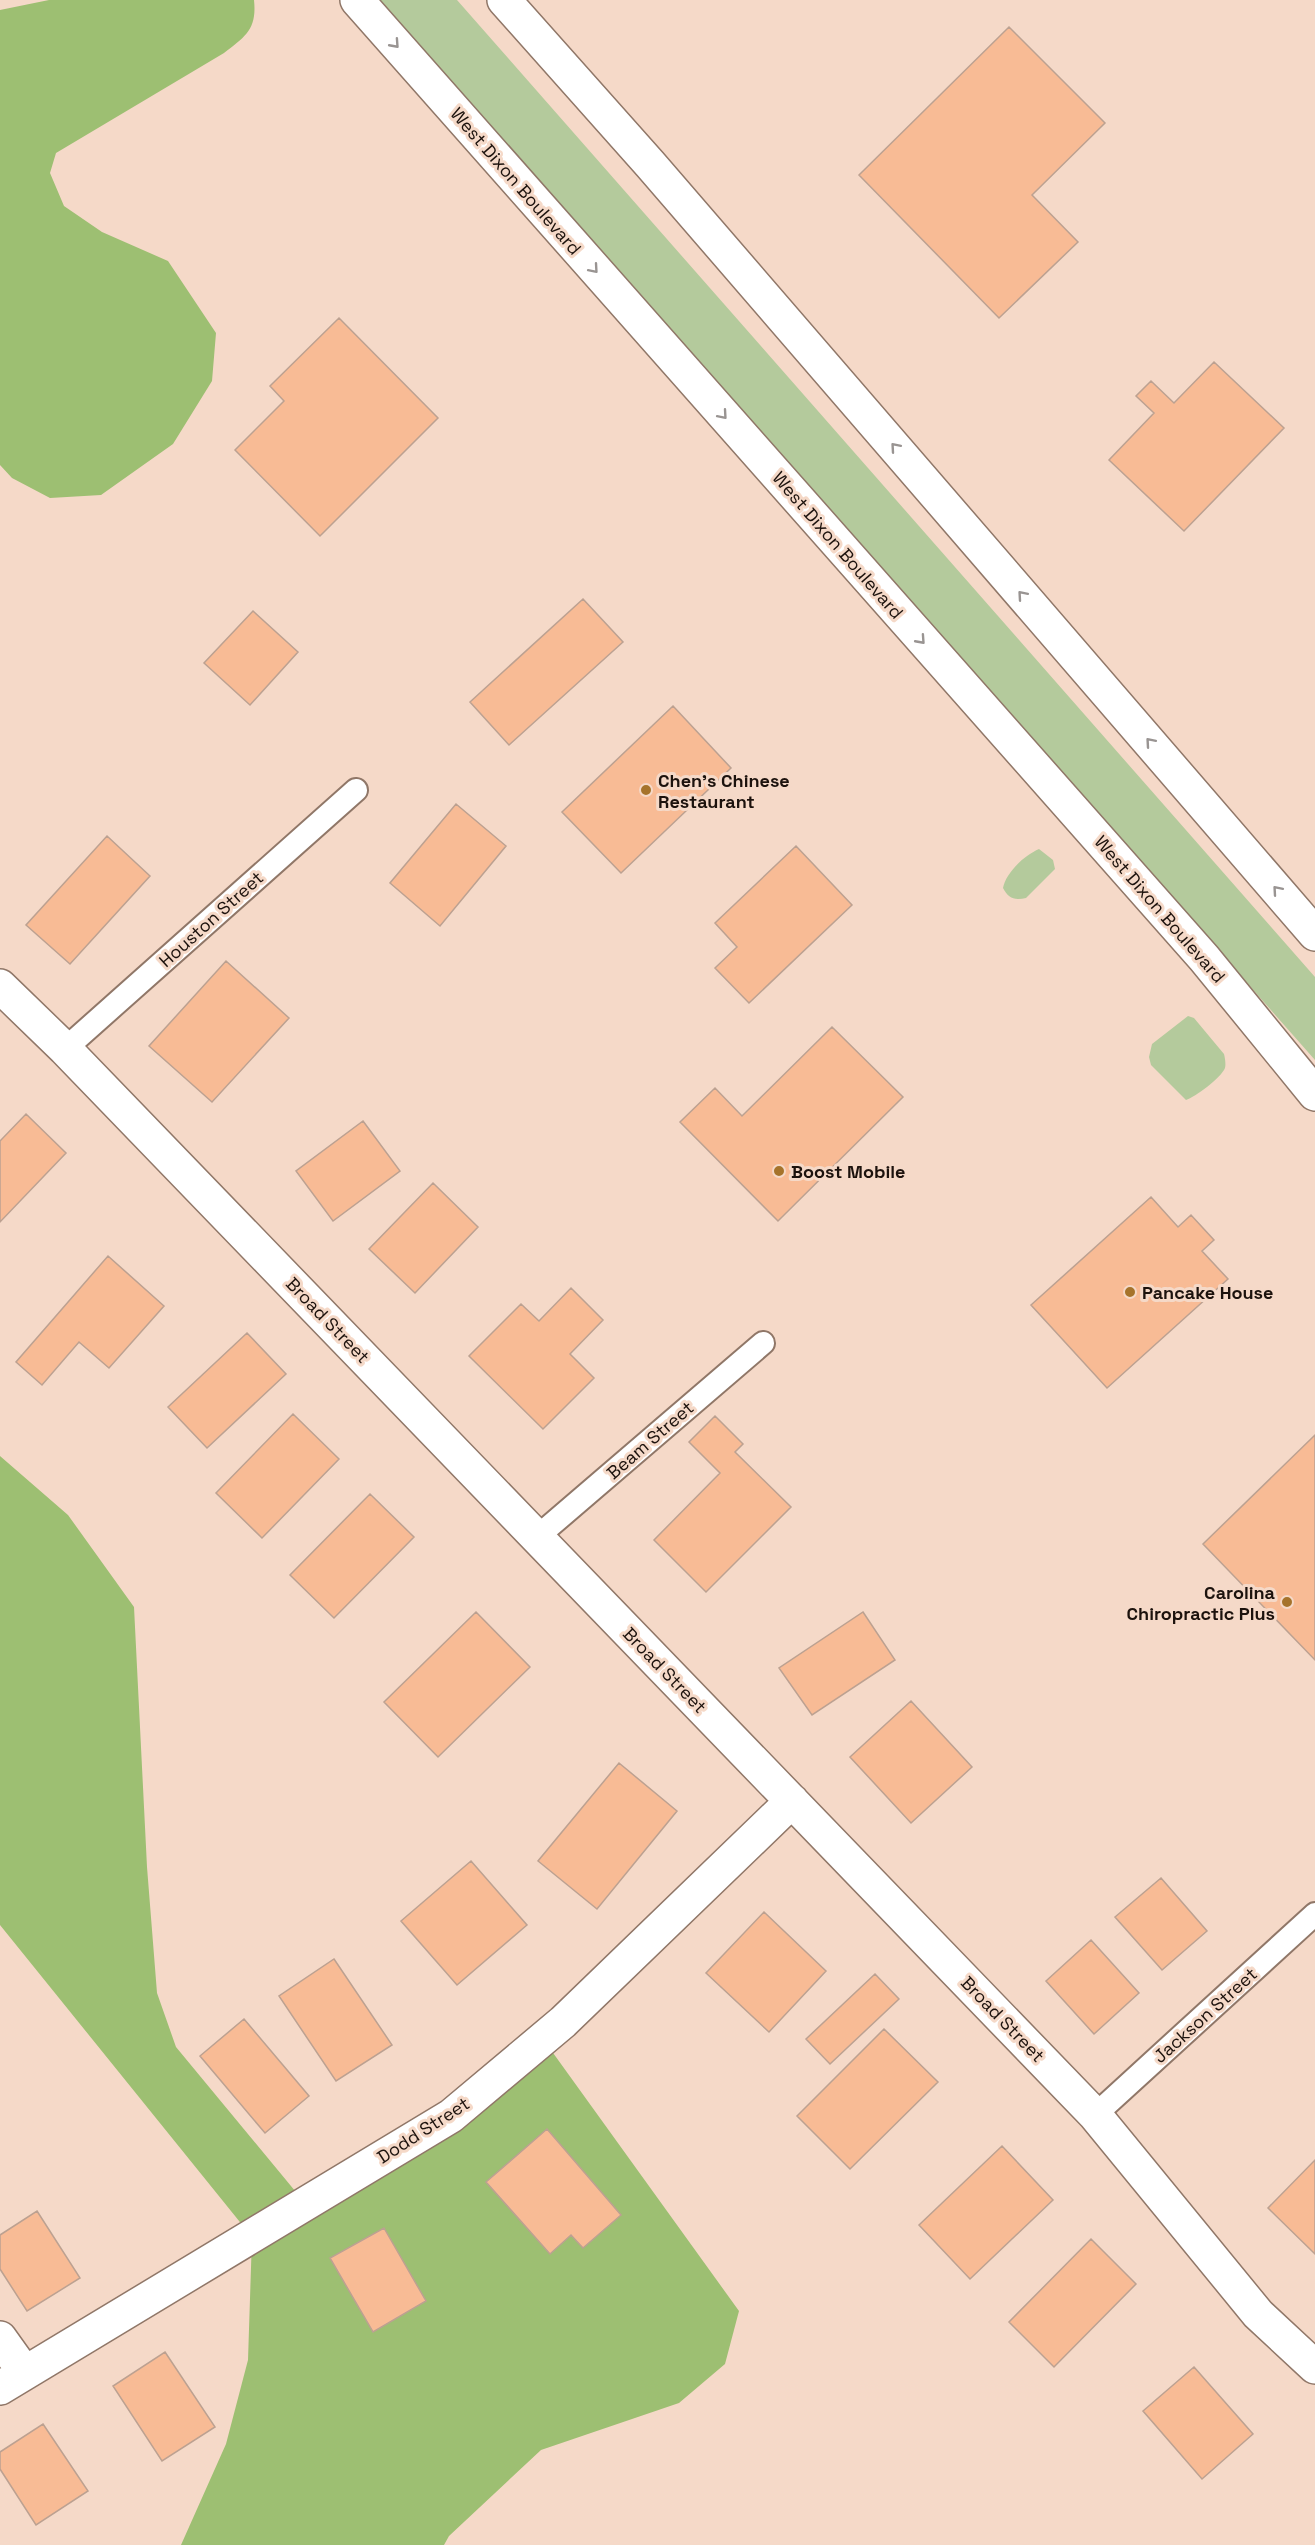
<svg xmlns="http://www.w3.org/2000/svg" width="1315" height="2545" font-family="'Space Grotesk',sans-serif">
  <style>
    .green { fill: #b4ca9c }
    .forest { fill: #9dbf72 }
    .building { fill: #f8bb95; stroke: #bca191; stroke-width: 1.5 }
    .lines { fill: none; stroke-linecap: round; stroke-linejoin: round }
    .lane-casing { stroke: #907768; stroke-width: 26 }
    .street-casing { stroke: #907768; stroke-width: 36 }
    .highway-casing { stroke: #907768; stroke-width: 36 }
    .lane { stroke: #fff; stroke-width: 22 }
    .street { stroke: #fff; stroke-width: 33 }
    .highway { stroke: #fff; stroke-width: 33 }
    .oneway { stroke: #999492 }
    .poi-dot { fill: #a6732b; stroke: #f5d9c8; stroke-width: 2 }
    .labels { text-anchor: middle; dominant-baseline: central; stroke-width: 6; stroke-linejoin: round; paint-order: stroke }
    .street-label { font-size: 18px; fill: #1c120d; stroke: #f5d9c8 }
    .poi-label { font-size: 18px; font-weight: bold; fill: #1c120d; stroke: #f5d9c8; text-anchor: start }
  </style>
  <rect width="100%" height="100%" fill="#f5d9c8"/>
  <path class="green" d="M379 0H457L1315 977V1060Z
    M1039 849 1053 860 1055 869 1026 898C1015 901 1008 898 1003 888 1006 872 1025 855 1039 849Z
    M1188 1016 1194 1018 1224 1054C1225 1058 1226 1064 1225 1068 1221 1078 1195 1097 1186 1100L1151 1065 1149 1057 1152 1044Z"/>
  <path class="forest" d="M49 0H254C257 29 246 36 224 53L56 153 50 173 64 206 102 232 168 261 216 333 212 381 173 444 101 495 50 498 12 478 0 465V10Z
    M0 1456 68 1515 134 1607 147 1867 157 1993 176 2047 305 2203 543 2039 739 2311 725 2364 679 2403 541 2450 449 2536 444 2545H181L226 2444 248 2360 252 2237 0 1925Z"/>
  <path class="building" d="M1009 27 1105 123 1032 195 1078 242 999 318 859 175Z
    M339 318 438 418 320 536 235 450 284 401 270 386Z
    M1214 362 1284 428 1184 531 1109 460 1154 413 1136 396 1151 381 1174 403Z
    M583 599 623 642 509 745 470 702Z
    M253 611 298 652 250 705 204 663Z
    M673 706 731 768 621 873 562 812Z
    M456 804 506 846 440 926 390 883Z
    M107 836 150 876 70 964 26 925Z
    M796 846 852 905 749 1003 715 968 737 947 715 923Z
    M226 961 289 1018 212 1102 149 1046Z
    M832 1027 903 1097 778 1221 680 1122 715 1088 742 1116Z
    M26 1114 66 1153 0 1222V1141Z
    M363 1121 400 1171 333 1221 296 1171Z
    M433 1183 478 1227 415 1293 369 1249Z
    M1151 1197 1178 1227 1191 1215 1214 1240 1202 1251 1228 1279 1107 1388 1031 1305Z
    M108 1256 164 1306 109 1368 79 1342 42 1385 16 1362Z
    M571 1288 603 1320 570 1354 594 1378 543 1429 469 1356 521 1304 539 1321Z
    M247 1333 286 1374 207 1448 168 1407Z
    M293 1414 339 1459 262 1538 216 1493Z
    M715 1416 743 1444 735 1452 791 1507 706 1592 654 1540 720 1473 689 1442Z
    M1315 1435V1660L1203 1544Z
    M370 1494 414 1537 334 1618 290 1575Z
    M476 1612 530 1667 438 1757 384 1702Z
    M863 1612 895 1660 812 1715 779 1668Z
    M911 1701 972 1767 911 1823 850 1757Z
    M619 1763 677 1811 597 1909 538 1861Z
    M471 1861 527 1925 457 1985 401 1921Z
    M1161 1878 1207 1931 1162 1970 1115 1917Z
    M764 1912 826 1971 769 2032 706 1973Z
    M1091 1940 1139 1993 1094 2034 1046 1981Z
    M334 1959 392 2045 336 2081 279 1996Z
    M875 1974 899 1999 830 2064 806 2039Z
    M244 2019 309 2096 265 2133 200 2056Z
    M884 2029 938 2082 850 2169 797 2116Z
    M547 2129 621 2215 583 2248 571 2235 550 2254 486 2182Z
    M1002 2146 1053 2200 970 2279 919 2225Z
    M1315 2160V2254L1268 2208Z
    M37 2211 80 2278 27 2311 0 2269V2235Z
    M384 2228 426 2301 373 2332 330 2258Z
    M1091 2239 1136 2284 1054 2367 1009 2322Z
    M165 2352 215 2427 162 2461 113 2386Z
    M1194 2367 1253 2434 1202 2479 1143 2411Z
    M43 2424 88 2491 36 2525 0 2469V2452Z"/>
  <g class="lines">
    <defs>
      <path id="lane" d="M65 1049 356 790
        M537 1537 763 1343
        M1095 2115 1315 1914"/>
      <path id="street" d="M0 986 65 1049 1095 2115 1258 2314 1315 2367
        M0 2338 25 2373
        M0 2388 451 2116 563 2022 792 1801"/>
      <path id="highway" d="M357 0 1204 958 1315 1094
        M504 0 650 164 1315 934"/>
    </defs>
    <use href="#lane" class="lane-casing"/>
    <use href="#street" class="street-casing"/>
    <use href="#highway" class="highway-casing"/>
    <use href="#lane" class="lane"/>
    <use href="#street" class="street"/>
    <use href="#highway" class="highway"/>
  </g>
  <defs><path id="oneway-chevron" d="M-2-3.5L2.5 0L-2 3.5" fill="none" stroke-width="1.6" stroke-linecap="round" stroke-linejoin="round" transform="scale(1.5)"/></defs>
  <g class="oneway">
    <use href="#oneway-chevron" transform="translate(395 44) rotate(48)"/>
    <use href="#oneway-chevron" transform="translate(594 269) rotate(49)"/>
    <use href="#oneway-chevron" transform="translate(723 415) rotate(49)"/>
    <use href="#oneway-chevron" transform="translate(895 447) rotate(-131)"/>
    <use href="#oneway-chevron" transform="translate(1022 595) rotate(-131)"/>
    <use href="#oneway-chevron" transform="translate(921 640) rotate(48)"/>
    <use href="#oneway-chevron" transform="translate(1150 742) rotate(-131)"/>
    <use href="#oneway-chevron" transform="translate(1277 890) rotate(-131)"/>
  </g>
  <g class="poi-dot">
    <circle cx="646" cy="790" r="6"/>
    <circle cx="779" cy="1171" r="6"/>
    <circle cx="1130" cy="1292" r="6"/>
    <circle cx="1287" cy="1602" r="6"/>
  </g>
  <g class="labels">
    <g class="street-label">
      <text transform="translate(516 181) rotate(49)">West Dixon Boulevard</text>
      <text transform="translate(838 545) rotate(49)">West Dixon Boulevard</text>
      <text transform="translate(1160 909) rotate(49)">West Dixon Boulevard</text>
      <text transform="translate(211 919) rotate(-42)">Houston Street</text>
      <text transform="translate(328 1320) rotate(46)">Broad Street</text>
      <text transform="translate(650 1440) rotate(-41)">Beam Street</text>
      <text transform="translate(665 1670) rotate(46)">Broad Street</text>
      <text transform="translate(1205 2015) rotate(-42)">Jackson Street</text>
      <text transform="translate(1003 2019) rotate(46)">Broad Street</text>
      <text transform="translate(423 2130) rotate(-33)">Dodd Street</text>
    </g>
    <g class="poi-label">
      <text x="658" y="780">Chen's Chinese<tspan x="658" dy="21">Restaurant</tspan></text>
      <text x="791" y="1171">Boost Mobile</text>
      <text x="1142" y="1292">Pancake House</text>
      <text x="1275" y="1592" text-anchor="end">Carolina<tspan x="1275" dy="21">Chiropractic Plus</tspan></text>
    </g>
  </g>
</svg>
